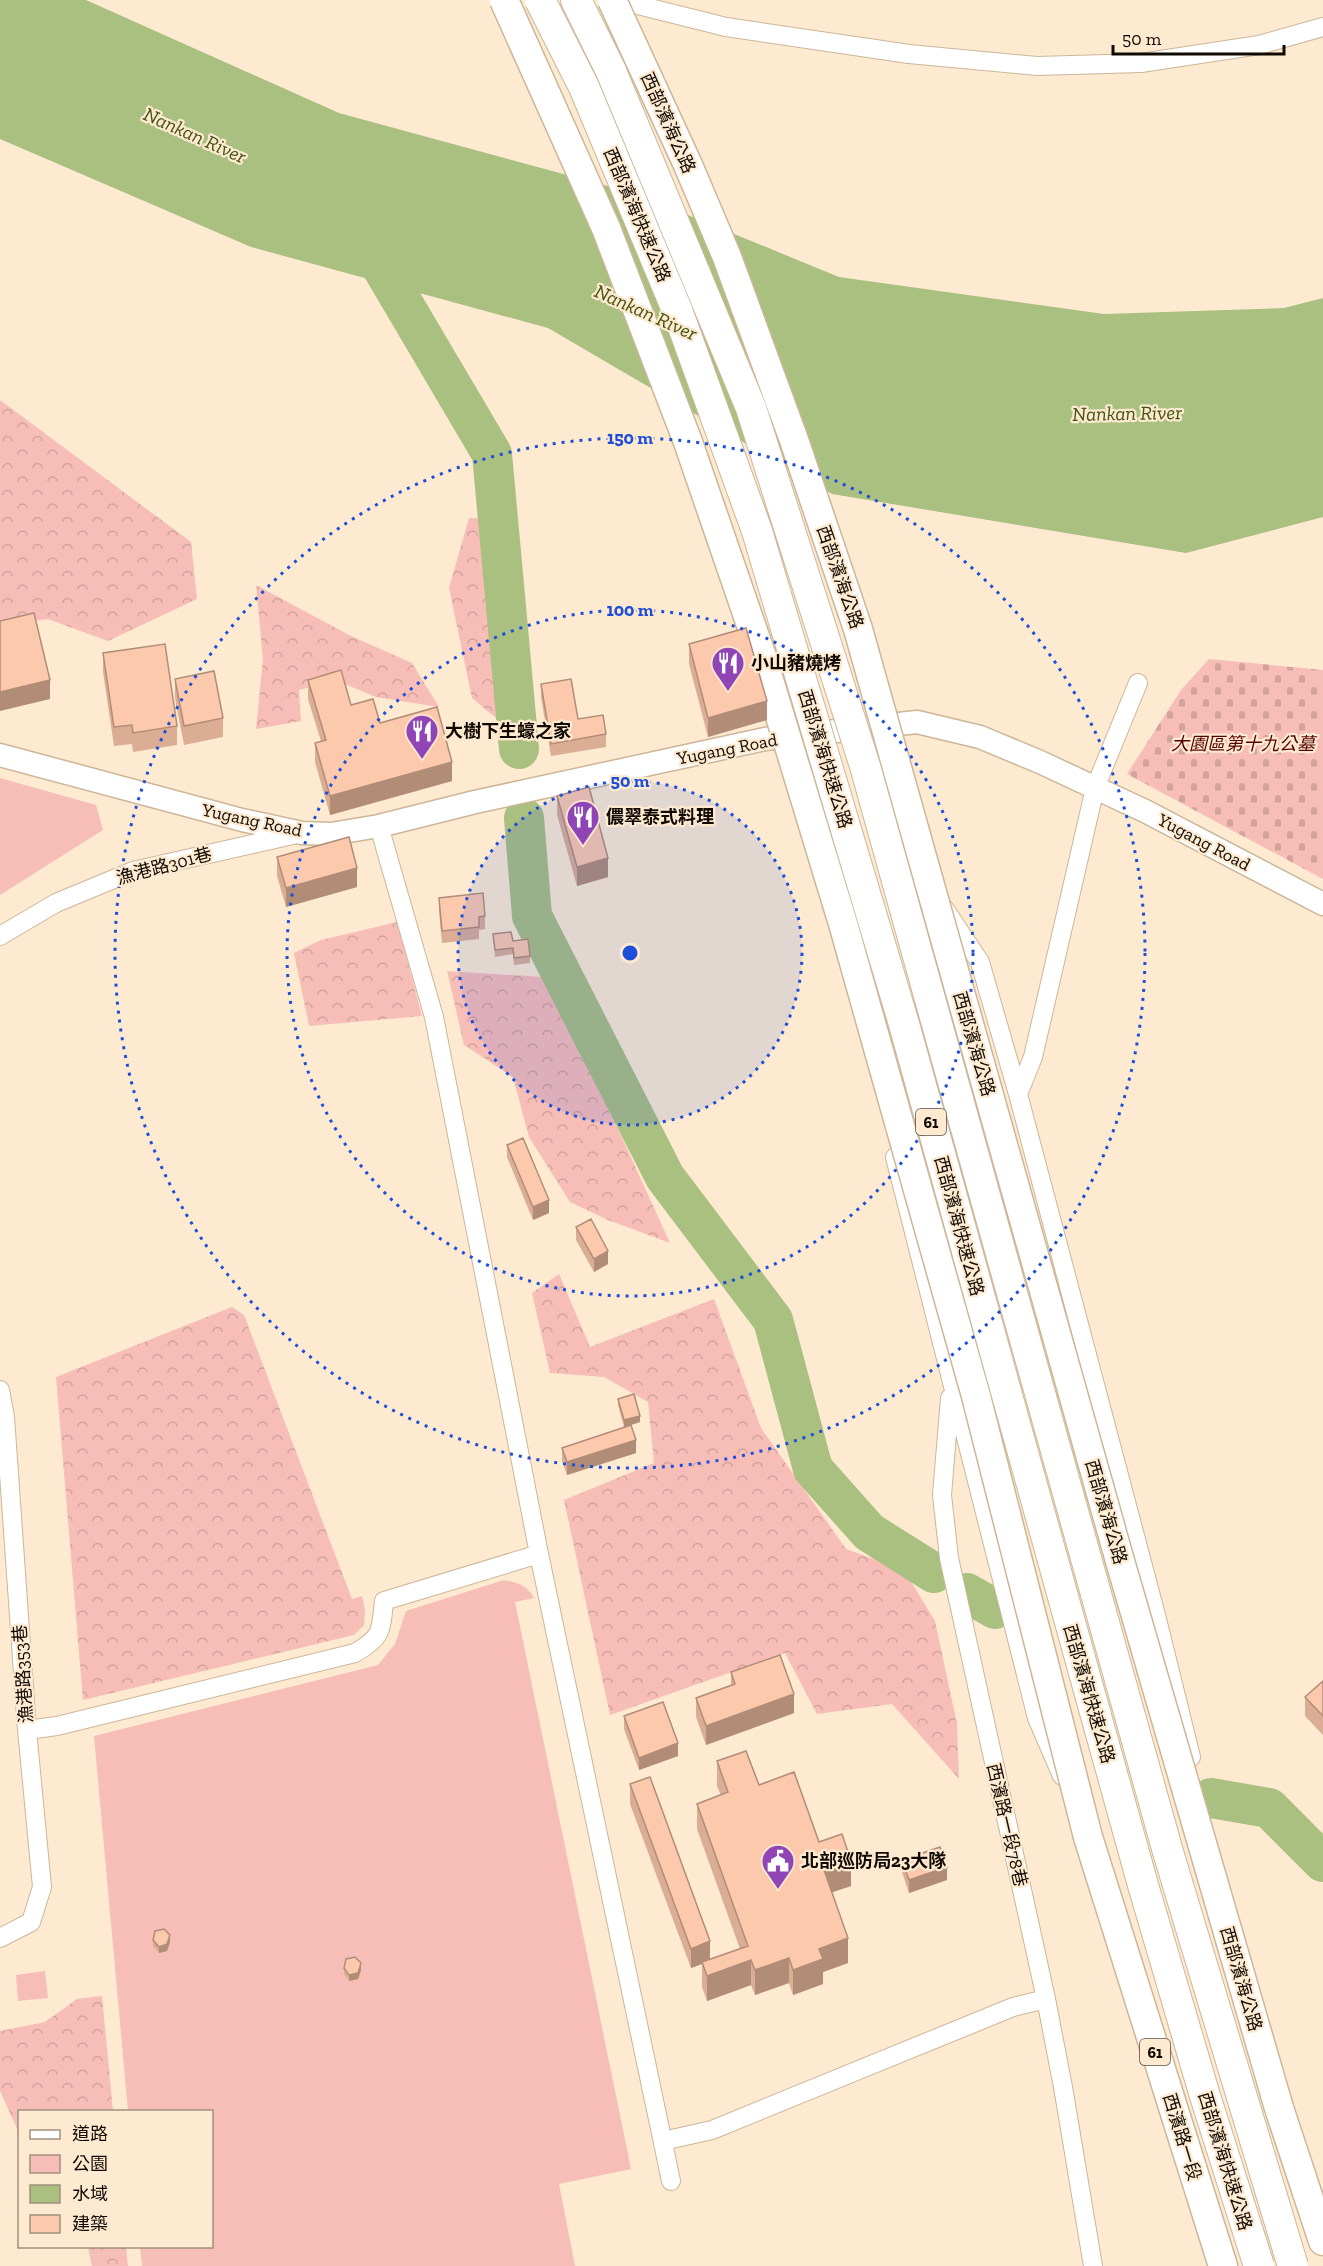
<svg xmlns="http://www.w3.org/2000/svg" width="1323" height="2266" font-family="'Zilla Slab','Noto Sans TC',serif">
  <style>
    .forest { fill: url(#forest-crowns) }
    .cemetery { fill: url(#cemetery-stones) }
    .green { fill: #f7beb8 }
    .water { fill: #aac081 }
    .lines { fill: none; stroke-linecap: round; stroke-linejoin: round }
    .river { stroke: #aac081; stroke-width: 40 }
    .minor-casing { stroke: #cdb698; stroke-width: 20 }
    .tertiary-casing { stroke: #cdb698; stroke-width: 25 }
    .primary-casing { stroke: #cdb698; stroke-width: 31 }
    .trunk-casing { stroke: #cdb698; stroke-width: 32 }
    .minor { stroke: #fff; stroke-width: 18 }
    .tertiary { stroke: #fff; stroke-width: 22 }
    .primary { stroke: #fff; stroke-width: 28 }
    .trunk { stroke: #fff; stroke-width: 30 }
    .primary-bridge-casing { stroke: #cdb698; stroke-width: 31; stroke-linecap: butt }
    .trunk-bridge-casing { stroke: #cdb698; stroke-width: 32; stroke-linecap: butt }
    .primary-bridge { stroke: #fff; stroke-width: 28 }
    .trunk-bridge { stroke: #fff; stroke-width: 30 }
    .wall { fill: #daad94 }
    .shaded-wall { fill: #b18d78 }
    .building { fill: #fdc9ac; stroke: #b18d78; stroke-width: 1.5 }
    .ring { fill: none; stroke: #1d4ed8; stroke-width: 3; stroke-dasharray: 3 6 }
    .labels { text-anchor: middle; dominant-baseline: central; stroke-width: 4.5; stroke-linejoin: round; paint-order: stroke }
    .shield { fill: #fdead1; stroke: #584d40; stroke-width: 1.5 }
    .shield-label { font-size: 16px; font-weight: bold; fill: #110a02 }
    .street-label { font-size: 18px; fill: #110a02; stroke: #fdead1 }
    .poi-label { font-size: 18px; font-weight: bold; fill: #110a02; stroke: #fdead1; text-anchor: start }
    .park-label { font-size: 18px; font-style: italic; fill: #560004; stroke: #fdead1 }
    .water-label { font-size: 20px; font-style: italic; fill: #41530d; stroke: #fdead1 }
    .centre { fill: #1d4ed8; stroke: #fdead1; stroke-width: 3 }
    .ring-label { font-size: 18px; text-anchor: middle; font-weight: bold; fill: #1d4ed8; stroke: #fdead1; stroke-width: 4.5; stroke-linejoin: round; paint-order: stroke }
  </style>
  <defs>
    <pattern id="forest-crowns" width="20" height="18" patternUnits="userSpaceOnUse" patternTransform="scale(1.5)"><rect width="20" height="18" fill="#f7beb8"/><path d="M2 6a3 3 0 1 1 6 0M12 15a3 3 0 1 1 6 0" fill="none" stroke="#d3a29d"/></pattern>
    <pattern id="cemetery-stones" width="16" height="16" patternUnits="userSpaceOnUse" patternTransform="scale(1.5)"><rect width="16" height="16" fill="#f7beb8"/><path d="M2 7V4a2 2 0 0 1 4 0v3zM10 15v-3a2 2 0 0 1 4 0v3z" fill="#d3a29d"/></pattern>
  </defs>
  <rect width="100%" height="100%" fill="#fdead1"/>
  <path class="forest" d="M0 400 191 542 197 599 108 641 48 619 0 626Z
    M469 518 488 519 504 725 472 698 449 588Z
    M256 585 351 636 412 663 439 707 376 697 335 680 299 690 301 721 256 729 263 659Z
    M397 922 422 1016 309 1026 294 953 321 940Z
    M447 971 544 977 624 1142 670 1243 608 1220 570 1202 529 1137 513 1077 464 1045Z
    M559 1274 590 1347 714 1299 761 1428 846 1549 904 1570 935 1621 957 1724 959 1779 892 1704 817 1714 785 1653 610 1715 564 1500 654 1463 648 1402 604 1377 550 1373 532 1293Z
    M232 1307 244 1315 352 1599 362 1596 365 1610 364 1625 354 1635 83 1700 56 1377Z
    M102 1996 113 2111 20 2112 19 2133 0 2091V2031L45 2022 77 1999Z
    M88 2247H126L128 2266H92Z"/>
  <path class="cemetery" d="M1209 659 1323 670V879L1127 774 1181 690Z"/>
  <path class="green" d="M0 778 96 805 103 830 0 895Z
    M504 1580C518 1583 527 1585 534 1598L515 1602 631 2169 559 2184 575 2266H142L140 2247 212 2246V2112L128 2111 94 1736 378 1665 395 1644 406 1611Z
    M45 1971 48 1998 18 2001 16 1975Z"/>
  <path class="water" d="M0 0H86L339 113 637 194 839 277 1104 314 1284 308 1323 298V517L1186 553 832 494 548 328 251 247 0 139Z"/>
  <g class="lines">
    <path class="river" d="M364 237 492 454 519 749
      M524 818 532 916 665 1177 773 1320 813 1469 869 1532 934 1573
      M967 1593 995 1609
      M1211 1798 1269 1808 1323 1862"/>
    <defs>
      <path id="minor" d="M618 0 726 27 909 54 1037 66 1141 63 1259 45 1323 27
        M870 727 886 777
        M379 826 434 1017 539 1554 671 2181
        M944 908 980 962 1018 1094 1156 1615 1191 1757
        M0 936 56 903 133 871 297 834
        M1018 1094 1033 1057 1095 788 1138 683
        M895 1157 1037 1718 1062 1776
        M0 1390 5 1417 27 1730 42 1887 31 1922 0 1938
        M950 1398 942 1495 949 1558 1046 1999 1063 2087 1093 2266
        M27 1730 57 1726 355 1653C382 1637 381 1632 384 1601L539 1554
        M663 2141 712 2130 1013 2007 1046 1999"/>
      <path id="tertiary" d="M0 755 242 820 302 833 331 834 379 826 475 802 765 739 917 722 980 737 1040 762 1145 811 1323 904"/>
      <path id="primary" d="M1088 1837 1223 2266
        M1279 2108 1323 2241"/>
      <path id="trunk" d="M576 0 611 71"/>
    </defs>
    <use href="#minor" class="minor-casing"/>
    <use href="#tertiary" class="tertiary-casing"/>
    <use href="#primary" class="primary-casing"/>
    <use href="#trunk" class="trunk-casing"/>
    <use href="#minor" class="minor"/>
    <use href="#tertiary" class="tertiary"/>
    <use href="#primary" class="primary"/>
    <use href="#trunk" class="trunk"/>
    <defs>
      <path id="primary-bridge" d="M504 0 606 228 688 442 762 657 844 927 976 1396 1088 1837
        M612 0 688 165 727 257 794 440 858 629 1120 1561 1279 2108"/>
      <path id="trunk-bridge" d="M540 0 584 87 677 310 757 531 904 1024 1143 1885 1205 2096 1259 2266
        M611 71 751 408 865 766 1168 1852 1293 2266"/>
    </defs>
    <use href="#primary-bridge" class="primary-bridge-casing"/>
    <use href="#trunk-bridge" class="trunk-bridge-casing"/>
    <use href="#primary-bridge" class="primary-bridge"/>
    <use href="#trunk-bridge" class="trunk-bridge"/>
  </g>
  <path class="wall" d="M689 644 767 720 708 737 689 664Z
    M103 653 177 726V745L133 752 132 744 114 746 103 672Z
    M175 679 223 718V737L184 745 175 698Z
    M308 680 380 723 452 781 330 815 315 762V743L321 741 308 699Z
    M541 684 578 719 606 734V747L551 756 541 697Z
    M557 796 608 877 577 886 557 815Z
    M277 857 357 887 286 907 277 876Z
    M439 898 485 916V929L479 930V939L442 943 439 911Z
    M493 934 513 941 530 956V963L514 965 513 954 495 957Z
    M507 1145 549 1213 533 1220 507 1157Z
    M576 1227 608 1264 594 1272 576 1240Z
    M618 1399 640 1422 624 1427 618 1405Z
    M562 1448 636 1453 567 1475 562 1461Z
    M731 1672 794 1713 706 1745 696 1717V1698L731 1685Z
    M1323 1681V1735L1305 1716V1697Z
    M624 1716 678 1756 639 1770 624 1729Z
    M717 1761 759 1785 819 1842 851 1886 832 1892 848 1963 823 1972V1984L793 1995 789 1983 755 1995 751 1985 707 2001 702 1987V1964L691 1968 630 1804V1784L710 1959 740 1949 697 1829V1804L721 1795 717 1786Z
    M902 1860 947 1880 909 1893 902 1872Z
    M153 1940 170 1942 167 1951 159 1953 153 1946Z
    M344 1968 361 1970 358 1979 349 1981 344 1974Z"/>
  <path class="shaded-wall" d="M50 680V699L0 711V692Z
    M767 701V720L708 737V718Z
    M452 762V781L330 815V796Z
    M608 858V877L577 886V867Z
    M357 868V887L286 907V888Z
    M549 1200V1213L533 1220V1207Z
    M608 1251V1264L594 1272V1259Z
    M640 1416V1422L624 1427V1420Z
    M636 1440V1453L567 1475V1462Z
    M794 1694V1713L706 1745V1726Z
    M678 1743V1756L639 1770V1758Z
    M851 1861V1886L824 1895V1870Z
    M947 1867V1880L909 1893V1880Z
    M170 1935V1942L167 1951 159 1953V1947Z
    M848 1938V1963L823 1972V1984L793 1995V1970L819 1949Z
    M710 1941V1961L691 1968V1949Z
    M789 1958V1983L755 1995V1970Z
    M751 1960V1985L707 2001V1976Z
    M361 1963V1970L358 1979 349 1981V1975Z"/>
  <path class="building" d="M34 613 50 680 0 692V621Z
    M746 628 767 701 708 718 689 644Z
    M165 644 177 726 133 733 132 725 114 727 103 653Z
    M341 670 351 705 373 699 380 723 437 707 452 762 330 796 315 743 326 740 308 680Z
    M214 671 223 718 184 726 175 679Z
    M571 679 578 719 603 715 606 734 551 744 541 684Z
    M589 787 608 858 577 867 557 796Z
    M349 837 357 868 286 888 277 857Z
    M483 893 485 916 479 917V927L442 931 439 898Z
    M511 932 513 941 528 939 530 956 514 958 513 948 495 950 493 934Z
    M523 1138 549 1200 533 1207 507 1145Z
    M591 1219 608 1251 594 1259 576 1227Z
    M634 1394 640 1416 624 1420 618 1399Z
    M631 1425 636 1440 567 1462 562 1448Z
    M780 1655 794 1694 706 1726 696 1698 735 1684 731 1672Z
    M1323 1681V1716L1305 1697Z
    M663 1702 678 1743 639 1758 624 1716Z
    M746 1751 759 1785 794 1772 819 1842 842 1834 851 1861 824 1870 848 1938 819 1949 823 1959 793 1970 789 1958 755 1970 751 1960 707 1976 702 1962 748 1946 697 1804 728 1792 717 1761Z
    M650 1777 710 1941 691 1949 630 1784Z
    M940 1847 947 1867 909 1880 902 1860Z
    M164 1929 170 1935 167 1944 159 1947 153 1940 155 1931Z
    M355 1957 361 1963 358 1973 349 1975 344 1968 346 1959Z"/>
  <circle cx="630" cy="953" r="172" fill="#1d4ed8" fill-opacity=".12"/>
  <g class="ring">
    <circle cx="630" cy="953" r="172"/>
    <circle cx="630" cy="953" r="343"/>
    <circle cx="630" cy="953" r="515"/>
  </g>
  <defs>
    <symbol id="restaurant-pin" viewBox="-11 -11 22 30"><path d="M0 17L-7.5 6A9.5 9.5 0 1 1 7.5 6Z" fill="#9045b7" stroke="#fdead1"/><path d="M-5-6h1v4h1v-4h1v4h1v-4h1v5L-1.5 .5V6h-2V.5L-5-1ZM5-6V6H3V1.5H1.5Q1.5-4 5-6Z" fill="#fff"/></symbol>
    <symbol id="civic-pin" viewBox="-11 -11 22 30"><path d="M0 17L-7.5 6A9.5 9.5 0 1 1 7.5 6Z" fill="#9045b7" stroke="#fdead1"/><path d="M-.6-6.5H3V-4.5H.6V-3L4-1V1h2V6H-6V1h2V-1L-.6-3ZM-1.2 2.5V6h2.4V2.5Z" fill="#fff"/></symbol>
  </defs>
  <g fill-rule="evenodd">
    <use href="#restaurant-pin" x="709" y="644" width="38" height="52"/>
    <use href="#restaurant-pin" x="403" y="712" width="38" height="52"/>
    <use href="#restaurant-pin" x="564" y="798" width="38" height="52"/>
    <use href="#civic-pin" x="759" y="1842" width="38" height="52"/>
  </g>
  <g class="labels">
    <g class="shield">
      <rect x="916" y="1109" width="30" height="26" rx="4.5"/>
      <rect x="1140" y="2039" width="30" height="26" rx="4.5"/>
    </g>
    <g class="shield-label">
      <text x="931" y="1122">61</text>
      <text x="1155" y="2052">61</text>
    </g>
    <g class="street-label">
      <text transform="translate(668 123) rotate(66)">西部濱海公路</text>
      <text transform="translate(637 215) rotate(67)">西部濱海快速公路</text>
      <text transform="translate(840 577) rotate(71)">西部濱海公路</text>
      <text transform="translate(727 749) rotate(-11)">Yugang Road</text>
      <text transform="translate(825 759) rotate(73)">西部濱海快速公路</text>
      <text transform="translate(252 820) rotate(12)">Yugang Road</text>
      <text transform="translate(1204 842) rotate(28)">Yugang Road</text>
      <text transform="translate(164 866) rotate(-15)">漁港路301巷</text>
      <text transform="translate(974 1044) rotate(74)">西部濱海公路</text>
      <text transform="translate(959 1226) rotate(75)">西部濱海快速公路</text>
      <text transform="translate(1106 1512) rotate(74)">西部濱海公路</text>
      <text transform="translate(23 1674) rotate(-94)">漁港路353巷</text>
      <text transform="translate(1089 1694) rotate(74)">西部濱海快速公路</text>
      <text transform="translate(1007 1825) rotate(77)">西濱路一段78巷</text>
      <text transform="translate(1241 1979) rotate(74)">西部濱海公路</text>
      <text transform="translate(1182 2137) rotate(73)">西濱路一段</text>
      <text transform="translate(1225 2161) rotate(73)">西部濱海快速公路</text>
    </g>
    <g class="poi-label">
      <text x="751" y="663">小山豬燒烤</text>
      <text x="445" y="731">大樹下生蠔之家</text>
      <text x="606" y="817">儂翠泰式料理</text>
      <text x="801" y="1861">北部巡防局23大隊</text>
    </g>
    <g class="park-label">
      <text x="1243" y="744">大園區第十九公墓</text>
    </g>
    <g class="water-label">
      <text transform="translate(195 135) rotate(24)">Nankan River</text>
      <text transform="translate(646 312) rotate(24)">Nankan River</text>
      <text transform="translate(1127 413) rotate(-1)">Nankan River</text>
    </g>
  </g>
  <circle cx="630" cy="953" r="9" class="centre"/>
  <g class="ring-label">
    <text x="630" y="444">150 m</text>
    <text x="630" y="616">100 m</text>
    <text x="630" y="787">50 m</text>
  </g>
  <rect x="18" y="2110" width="195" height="138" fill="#fdead1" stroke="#9f907e" stroke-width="1.5"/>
  <rect x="30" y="2130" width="30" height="9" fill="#ffffff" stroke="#9f907e" stroke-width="1.5"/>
  <text x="72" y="2140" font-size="18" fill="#110a02">道路</text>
  <rect x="30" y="2155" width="30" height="18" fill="#f7beb8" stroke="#9f907e" stroke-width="1.5"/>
  <text x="72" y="2170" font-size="18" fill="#110a02">公園</text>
  <rect x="30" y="2185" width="30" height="18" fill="#aac081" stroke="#9f907e" stroke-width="1.5"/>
  <text x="72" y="2200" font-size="18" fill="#110a02">水域</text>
  <rect x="30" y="2215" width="30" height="18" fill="#fdc9ac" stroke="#9f907e" stroke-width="1.5"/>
  <text x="72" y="2230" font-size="18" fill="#110a02">建築</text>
  <path d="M1113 45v9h171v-9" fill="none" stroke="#110a02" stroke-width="3"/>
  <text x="1122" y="45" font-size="18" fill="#110a02" stroke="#fdead1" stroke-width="4.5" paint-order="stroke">50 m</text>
</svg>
